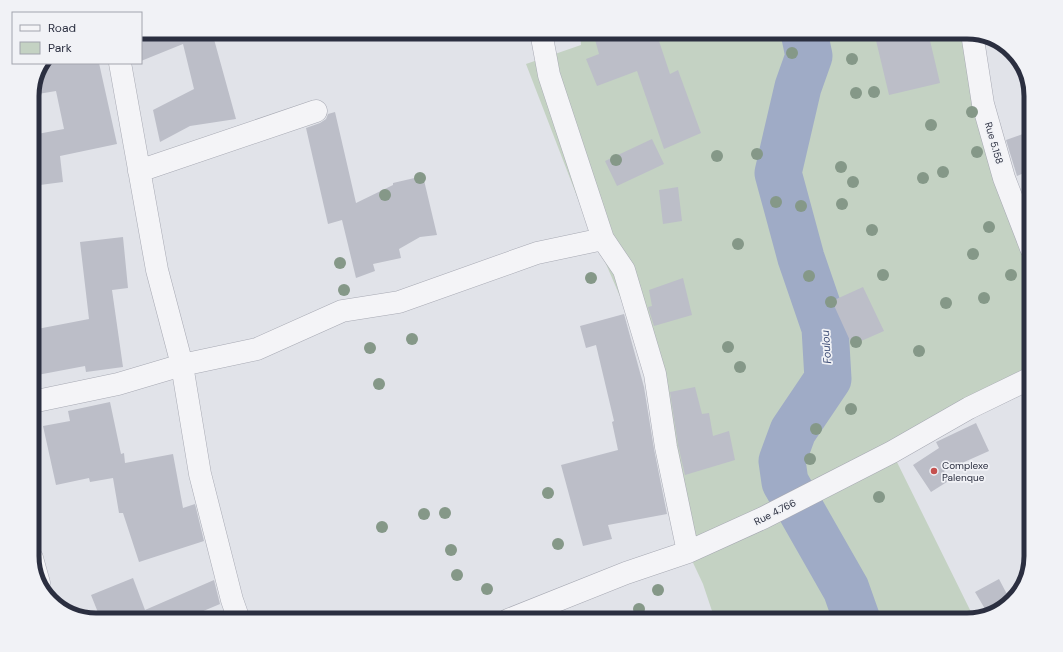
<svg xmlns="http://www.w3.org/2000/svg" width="1063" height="652" font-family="'DM Sans',sans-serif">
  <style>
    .green { fill: #c4d2c3 }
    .water { fill: #9fabc6 }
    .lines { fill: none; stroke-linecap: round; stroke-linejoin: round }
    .river { stroke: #9fabc6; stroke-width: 47 }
    .building { fill: #bcbec8 }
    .minor-casing { stroke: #a7a9b3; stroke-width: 23 }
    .minor { stroke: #f4f4f7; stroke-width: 22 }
    .tree { fill: #859888 }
    .poi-dot { fill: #c5514f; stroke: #f1f2f6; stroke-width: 1.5 }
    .labels { text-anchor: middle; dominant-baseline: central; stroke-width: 3.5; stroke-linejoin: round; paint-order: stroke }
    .street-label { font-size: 10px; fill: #2b2f40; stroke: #f1f2f6 }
    .poi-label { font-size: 10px; fill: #2b2f40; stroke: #f1f2f6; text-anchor: start }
    .water-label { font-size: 11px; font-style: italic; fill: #374771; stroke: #f1f2f6 }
    .rim { fill: none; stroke: #2b2f40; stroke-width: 5 }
  </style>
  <rect width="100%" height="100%" fill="#e1e3e9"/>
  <path class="green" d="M580 32H967L1031 248V378L892 452 974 618 967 620H715L703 584 688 552 649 388 625 308 578 199 526 64 581 45Z"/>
  <path class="water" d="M807 510C813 512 815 516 819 519 825 524 835 529 839 535 848 548 854 574 846 589 834 578 811 562 807 546 805 541 807 536 807 531 807 523 804 517 807 510Z"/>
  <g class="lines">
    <path class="river" d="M804 32 809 56 798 87 778 173 801 258 825 328 828 379 793 431 782 461 785 482 846 589 857 620"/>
  </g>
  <path class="building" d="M141 32H212L236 119 190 126 160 142 153 110 194 89 183 44 141 61Z
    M593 32H656L670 74 678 70 701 133 664 149 637 71 597 86 586 59 599 54Z
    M874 32H928L940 83 889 95Z
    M45 63H99L117 144 60 156 63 182 32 186V135L64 129 56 91 32 95Z
    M335 112 356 203 393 185V183L423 176 437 235 420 237 399 249 401 258 373 264 375 271 356 278 342 220 328 224 306 128 320 123 326 119 328 114Z
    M1031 131V170L1017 176 1006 140Z
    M652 139 664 164 617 186 605 161Z
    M678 187 682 221 663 224 659 190Z
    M123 237 128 288 112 290 123 367 86 372 85 366 32 376V330L89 319 80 242Z
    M683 278 692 315 654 326 648 307 652 306 649 290Z
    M863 287 884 331 852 345 832 301Z
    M624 314 644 387 654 449 667 514 608 525 612 539 583 546 561 465 618 450 612 422 614 421 596 345 586 348 580 326Z
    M695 387 702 414 709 413 713 436 729 431 735 460 685 475 678 445 670 392Z
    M110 402 121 454 124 453 125 463 173 454 183 508 195 504 204 541 139 562 123 513H119L113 478 90 482 89 478 56 485 43 426 70 421 68 411Z
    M976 423 989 451 944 471 950 480 931 492 913 465 939 448 936 442Z
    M133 578 145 610 214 580 220 604 182 620H101L91 595Z
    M999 579 1010 600 999 611 988 614 975 592Z"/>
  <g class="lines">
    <defs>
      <path id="minor" d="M541 32 549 75 603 239
        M972 33 983 104 1004 178 1031 248
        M120 63 157 270 182 365 200 474 232 600 239 620
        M139 171 316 111
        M32 402 118 384 182 365 257 349 342 311 399 302 537 253 603 239 624 270 655 374 666 447 688 552
        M32 558 39 583
        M508 620 626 573 688 552 763 518 892 452 969 408 1031 378"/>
    </defs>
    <use href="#minor" class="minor-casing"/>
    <use href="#minor" class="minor"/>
  </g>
  <g class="tree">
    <circle cx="792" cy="53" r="6"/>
    <circle cx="852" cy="59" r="6"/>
    <circle cx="874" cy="92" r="6"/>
    <circle cx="856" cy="93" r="6"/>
    <circle cx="972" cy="112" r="6"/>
    <circle cx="931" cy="125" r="6"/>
    <circle cx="977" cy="152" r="6"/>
    <circle cx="757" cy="154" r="6"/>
    <circle cx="717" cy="156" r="6"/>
    <circle cx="616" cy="160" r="6"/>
    <circle cx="841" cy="167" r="6"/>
    <circle cx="943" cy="172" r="6"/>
    <circle cx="420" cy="178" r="6"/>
    <circle cx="923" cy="178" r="6"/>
    <circle cx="853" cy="182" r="6"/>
    <circle cx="385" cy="195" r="6"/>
    <circle cx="776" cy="202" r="6"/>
    <circle cx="842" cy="204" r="6"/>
    <circle cx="801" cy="206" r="6"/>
    <circle cx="989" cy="227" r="6"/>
    <circle cx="872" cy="230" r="6"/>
    <circle cx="738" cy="244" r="6"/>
    <circle cx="973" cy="254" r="6"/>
    <circle cx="340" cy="263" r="6"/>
    <circle cx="883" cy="275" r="6"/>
    <circle cx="1011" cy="275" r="6"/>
    <circle cx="809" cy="276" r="6"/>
    <circle cx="591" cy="278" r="6"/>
    <circle cx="344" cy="290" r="6"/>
    <circle cx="984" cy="298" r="6"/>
    <circle cx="831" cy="302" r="6"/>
    <circle cx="946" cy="303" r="6"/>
    <circle cx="412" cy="339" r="6"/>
    <circle cx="856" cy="342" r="6"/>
    <circle cx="728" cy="347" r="6"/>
    <circle cx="370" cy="348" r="6"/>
    <circle cx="919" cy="351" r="6"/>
    <circle cx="740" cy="367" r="6"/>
    <circle cx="379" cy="384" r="6"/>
    <circle cx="851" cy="409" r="6"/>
    <circle cx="816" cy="429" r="6"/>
    <circle cx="810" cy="459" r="6"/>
    <circle cx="548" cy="493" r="6"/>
    <circle cx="879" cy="497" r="6"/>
    <circle cx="445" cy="513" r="6"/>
    <circle cx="424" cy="514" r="6"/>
    <circle cx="382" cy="527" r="6"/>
    <circle cx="558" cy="544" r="6"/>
    <circle cx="451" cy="550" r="6"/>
    <circle cx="457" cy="575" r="6"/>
    <circle cx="487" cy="589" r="6"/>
    <circle cx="658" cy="590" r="6"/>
    <circle cx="639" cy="609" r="6"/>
  </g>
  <circle class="poi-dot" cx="934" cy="471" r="4"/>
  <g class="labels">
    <g class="street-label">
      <text transform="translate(994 143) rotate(74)">Rue 5.158</text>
      <text transform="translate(775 512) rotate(-27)">Rue 4.766</text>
    </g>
    <g class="poi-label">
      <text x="942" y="465">Complexe<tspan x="942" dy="12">Palenque</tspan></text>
    </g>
    <g class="water-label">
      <text transform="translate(826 347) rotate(-94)">Foulou</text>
    </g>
  </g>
  <path d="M0 0H1063V652H0ZM96 39H967A57 57 0 0 1 1024 96V556A57 57 0 0 1 967 613H96A57 57 0 0 1 39 556V96A57 57 0 0 1 96 39Z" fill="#f1f2f6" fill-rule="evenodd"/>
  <path class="rim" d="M96 39H967A57 57 0 0 1 1024 96V556A57 57 0 0 1 967 613H96A57 57 0 0 1 39 556V96A57 57 0 0 1 96 39Z"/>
  <rect x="12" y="12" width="130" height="52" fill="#f1f2f6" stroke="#a2a4ad"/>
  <rect x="20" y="25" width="20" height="6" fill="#f4f4f7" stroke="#a2a4ad"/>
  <text x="48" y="32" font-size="12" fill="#2b2f40">Road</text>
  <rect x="20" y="42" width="20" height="12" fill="#c4d2c3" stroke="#a2a4ad"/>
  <text x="48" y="52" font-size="12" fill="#2b2f40">Park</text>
</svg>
